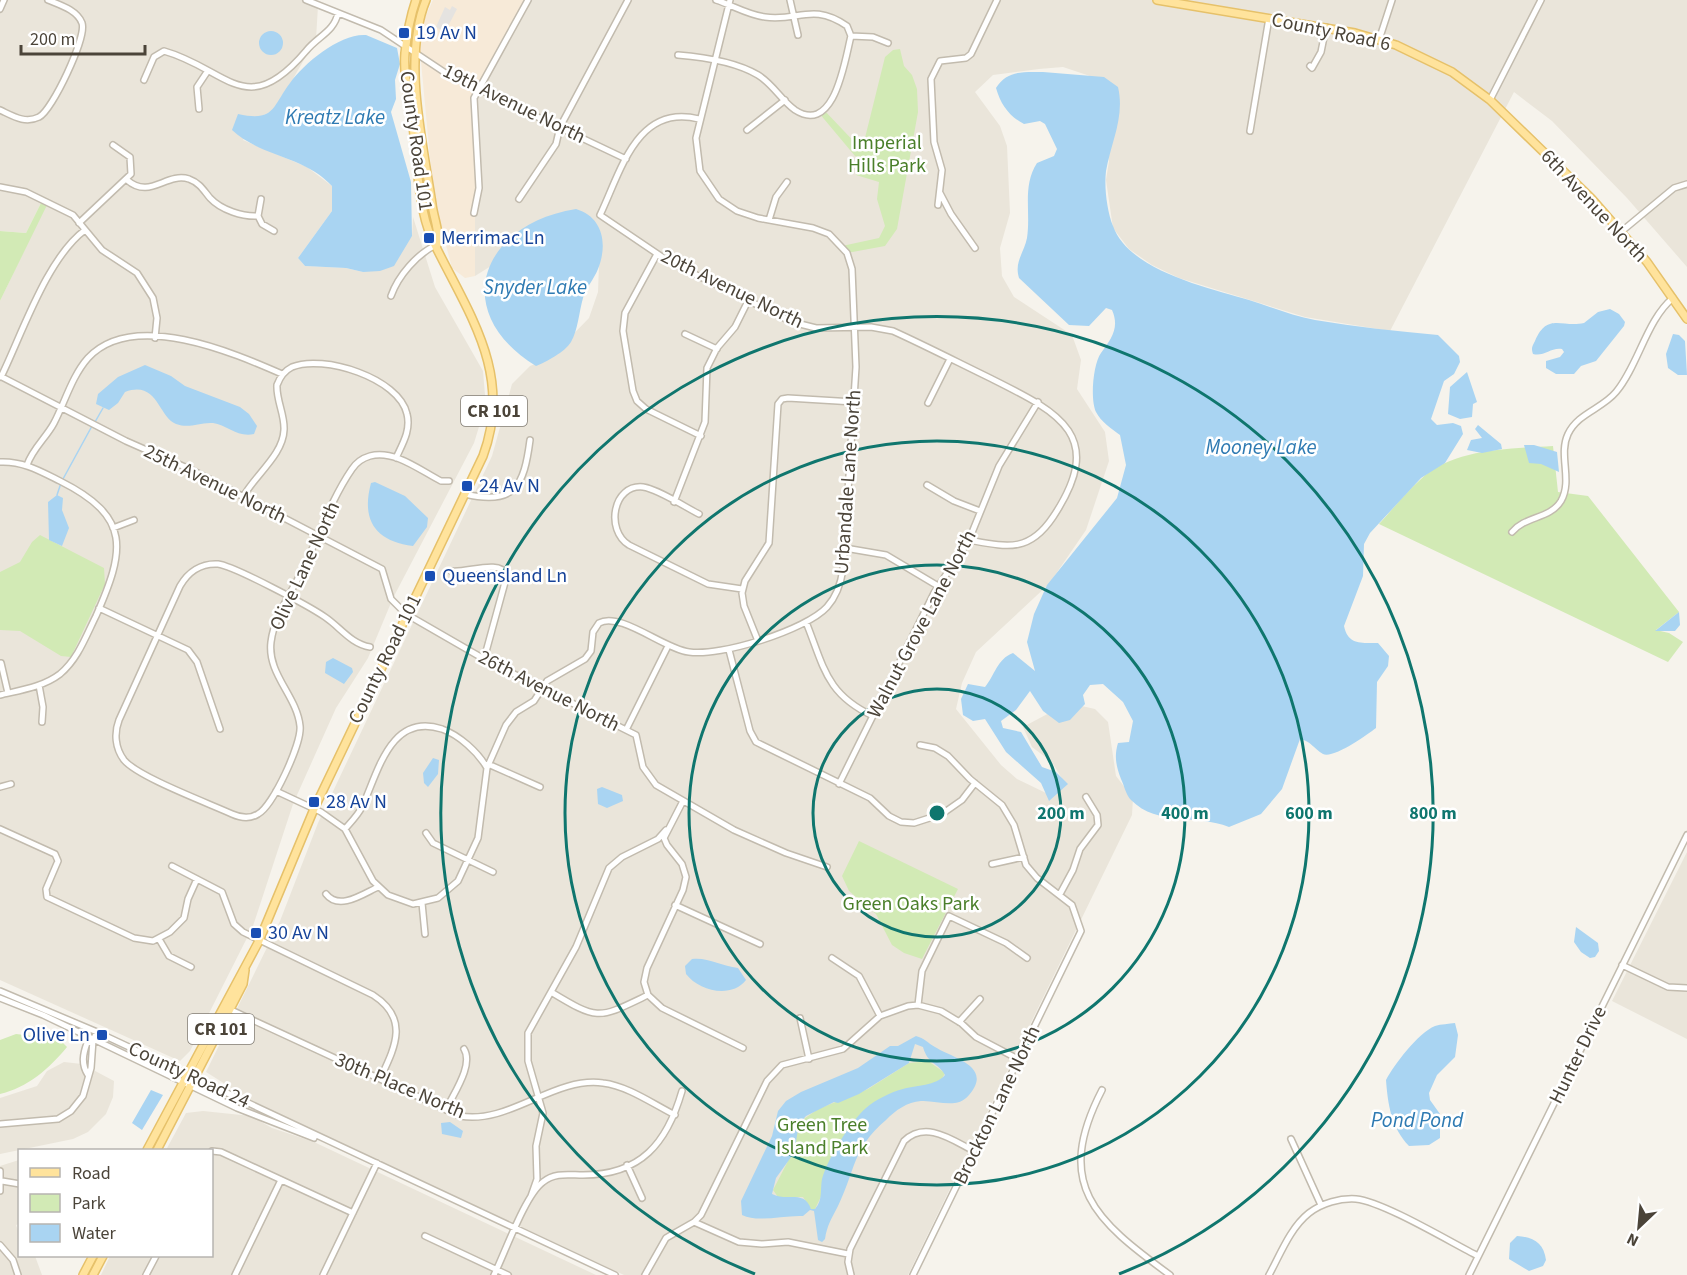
<svg xmlns="http://www.w3.org/2000/svg" width="1687" height="1275" font-family="'Source Sans 3',sans-serif">
  <style>
    .residential { fill: #eae5da }
    .commercial { fill: #f7ead8 }
    .green { fill: #d2eab5 }
    .parking { fill: #e5e3e0 }
    .water { fill: #a9d4f2; fill-rule: evenodd }
    .lines { fill: none; stroke-linecap: round; stroke-linejoin: round }
    .stream { stroke: #a9d4f2; stroke-width: 1.5 }
    .minor-casing { stroke: #c2bbae; stroke-width: 8 }
    .major-casing { stroke: #e6c16a; stroke-width: 10 }
    .minor { stroke: #fff; stroke-width: 5 }
    .major { stroke: #ffe39c; stroke-width: 7 }
    .ring { fill: none; stroke: #0f766e; stroke-width: 3 }
    .transit-dot { fill: #1a4fb4; stroke: #fff; stroke-width: 2 }
    .labels { text-anchor: middle; dominant-baseline: central; stroke-width: 5; stroke-linejoin: round; paint-order: stroke }
    .shield { fill: #fff; stroke: #817c74; stroke-width: 1.5 }
    .shield-label { font-size: 18px; font-weight: bold; fill: #4b4439 }
    .street-label { font-size: 20px; fill: #4b4439; stroke: #fff }
    .transit-label { font-size: 20px; fill: #164399; stroke: #fff; text-anchor: start }
    .park-label { font-size: 20px; fill: #4a7f2a; stroke: #fff }
    .water-label { font-size: 21px; font-style: italic; fill: #2e7ab2; stroke: #fff }
    .centre { fill: #0f766e; stroke: #fff; stroke-width: 3 }
    .ring-label { font-size: 18px; text-anchor: middle; font-weight: bold; fill: #0f766e; stroke: #fff; stroke-width: 5; stroke-linejoin: round; paint-order: stroke }
  </style>
  <rect width="100%" height="100%" fill="#f6f3ec"/>
  <path class="residential" d="M0 0H311L318 6 316 39 275 110 257 118 243 140 307 167 332 186V211L298 258 305 266 346 268 363 272 412 236 413 217 435 287 483 371 485 395 482 417 474 443 393 598 368 658 336 708 293 804 253 926 190 1051 180 1061 0 980V301L46 205 41 203 26 233 0 231Z
    M528 0H1687V267L1627 198 1552 121 1514 92 1390 331 1305 317 1179 278 1152 265 1129 249 1113 228 1106 180 1109 161 1090 76 1063 67 1039 69 993 75 975 92 1000 126 1007 146 1010 213 1000 248 1002 276 1014 297 1072 335 1081 360 1077 389 1105 432 1109 461 1086 530 1049 584 976 652 962 683 956 709 1001 765 1017 779 1046 793 1064 782 1052 762 1032 747 1023 727 1068 703 1095 709 1108 722 1116 776 1133 798 1132 815 908 1275H624L254 1102 206 1072 280 921 318 823 492 456 512 384 530 366 550 358 589 318 598 292 600 238 491 266 475 276V99Z
    M1687 852V1039L1612 1001Z
    M64 1062 82 1064 114 1081 113 1097 106 1114 88 1132 73 1139 0 1154V1098L37 1086 47 1071Z
    M203 1111 251 1116 272 1128 314 1142 596 1275H101L110 1256H212V1150H166L186 1113Z
    M19 1160V1224L16 1225 19 1233 20 1256H35L42 1275H0V1166Z"/>
  <path class="commercial" d="M433 0H528L475 99V276L465 278 452 268 436 207 430 158 419 40 421 26Z"/>
  <path class="green" d="M900 49 904 66 912 75 917 89 918 112 897 229 885 246 847 253 842 246 879 238 885 226 877 199 879 182 856 175 860 158 855 156 819 113 824 110 862 150 885 57 893 50Z
    M41 203 47 205 0 301V231L26 233Z
    M1553 446 1558 492 1588 496 1679 612 1656 630 1669 633 1683 642 1668 662 1379 524C1392 510 1405 493 1420 480 1453 448 1510 449 1553 446Z
    M40 535 104 568 105 584 71 657 61 656 20 631 0 630V572L20 562 32 542Z
    M859 841 958 889 922 959 904 953 892 945 876 914 849 891 842 876Z
    M16 1034 59 1039 67 1047C50 1068 27 1088 0 1094V1040Z
    M928 1061 945 1073 941 1081 861 1114 815 1209H811L803 1197H778L773 1190 787 1163 801 1121 818 1109 868 1089 909 1063Z"/>
  <path class="parking" d="M452 6 457 9 445 32 436 27 445 7 450 10Z"/>
  <path class="water" d="M259 43a12 12 0 1 1 24 0a12 12 0 1 1-24 0Z
    M366 35 397 48 400 64 395 80 396 99 391 112 411 182 412 236 394 266 380 271 363 272 346 268 305 266 298 258 332 211V186C305 156 261 157 232 130L238 114C275 122 272 107 290 83 304 63 341 33 366 35Z
    M1043 72 1104 77 1118 87C1125 117 1111 142 1106 171 1104 187 1107 211 1113 226 1129 271 1209 288 1249 300 1271 307 1293 316 1315 320 1356 327 1397 331 1438 335L1459 356 1460 362 1454 374 1444 381 1431 419 1437 425 1453 423 1461 426 1463 434 1445 463 1421 478 1370 533 1364 544 1363 576 1344 626C1348 645 1361 643 1378 643L1389 656 1388 666 1377 682 1376 728C1367 735 1333 759 1323 754 1314 749 1311 741 1300 739L1282 789 1261 814 1229 827C1197 814 1158 827 1131 800 1126 795 1124 785 1121 779 1116 766 1114 756 1118 743L1129 742 1133 721 1123 702 1103 684 1090 685 1083 695 1085 704 1070 720 1059 723 1043 711 1030 691 1016 710 1001 721 1003 728 1021 732 1042 767 1056 772 1068 784 1049 801 1041 783 1006 752 985 719 973 721 963 715 961 699 968 684 985 687C995 675 997 659 1013 653L1035 671 1027 642 1034 614 1047 585 1117 498 1126 465 1120 435C1112 429 1101 422 1096 412 1090 400 1093 364 1101 353 1111 339 1120 328 1112 310L1106 308 1089 326 1069 325 1019 278C1014 262 1024 253 1027 238 1031 212 1022 186 1037 163L1054 156 1057 149 1045 124 1040 121 1024 124C1009 116 1001 105 996 88 1007 70 1024 72 1043 72Z
    M576 209C603 217 608 244 598 269 594 279 586 288 583 298 579 312 578 330 571 342 565 352 546 362 536 366 448 312 481 224 576 209Z
    M1610 309 1619 314 1625 322 1624 326 1596 361 1581 366 1574 374H1556L1546 368V361L1560 357 1564 352 1562 349C1551 347 1544 357 1533 354 1531 348 1532 347 1535 341 1547 312 1562 328 1584 323L1598 312Z
    M1673 334 1679 335 1685 341 1687 375H1678L1668 368 1666 354Z
    M145 365 171 376 185 386 240 407 249 414 257 426 254 434C238 438 227 425 213 423 199 422 190 429 176 424 158 417 158 380 125 392L118 403 109 410 96 404 98 394 118 377Z
    M1467 372 1477 402 1473 404 1472 417 1460 419 1448 414 1450 387Z
    M1478 425 1501 444 1502 449 1482 453 1467 450 1471 440 1482 438 1475 429Z
    M1524 445H1534L1557 452 1559 472 1541 464 1529 463Z
    M375 482 405 496 428 518 427 527 413 546C375 541 361 520 371 483Z
    M57 495 63 498 62 510 69 528 62 546 49 540 48 502Z
    M1679 612 1680 625 1675 631H1655Z
    M333 658 352 668 353 672 344 684 325 673 326 662Z
    M433 758 439 760 438 774 428 787 424 783 423 773Z
    M602 787 622 795 623 801 607 808 598 804 597 789Z
    M1576 927 1598 943 1599 951 1595 957 1590 958 1581 952 1574 942Z
    M692 959C708 957 721 966 738 968L746 980C731 999 699 991 686 974L685 966Z
    M1455 1023 1458 1035 1455 1057 1437 1075 1429 1093 1430 1100 1440 1114V1138L1429 1145 1409 1146C1391 1127 1388 1105 1386 1080 1394 1065 1418 1033 1435 1026 1441 1024 1449 1024 1455 1023Z
    M916 1036C924 1038 928 1043 935 1047 952 1058 994 1066 969 1095 957 1110 937 1100 921 1101 907 1102 896 1110 886 1120 852 1149 856 1169 838 1206 832 1218 827 1225 825 1239L822 1242 818 1240 814 1211 810 1210 803 1216C783 1215 758 1223 742 1215L741 1201 772 1136 778 1111 786 1101 801 1092 858 1068 890 1046H898ZM915 1044 923 1047C928 1065 938 1062 945 1075 936 1086 916 1085 903 1089 891 1092 875 1100 866 1108 850 1122 828 1158 822 1179 820 1189 823 1200 815 1209H811C804 1189 787 1202 772 1194L776 1178 794 1153 799 1124 806 1116 834 1102 838 1103 859 1094 909 1063Z
    M151 1090 163 1095 142 1130 132 1123Z
    M450 1122 463 1131 461 1138 442 1134 441 1123Z
    M1517 1236C1533 1237 1544 1243 1546 1260L1543 1266 1529 1271 1509 1259 1510 1243Z"/>
  <g class="lines">
    <path class="stream" d="M95 422 103 408
      M63 479 92 426
      M57 495 61 483"/>
    <defs>
      <path id="minor" d="M306 0 381 30 447 74 626 159
        M716 0C732 5 748 15 765 17 798 22 812 2 847 26L851 36
        M790 0 798 35
        M0 9 4 0
        M851 36 873 37 888 43
        M1379 40 1392 0
        M678 55C703 57 736 62 758 75 773 84 781 100 795 110 835 136 845 59 851 36
        M1310 66 1312 68 1321 52 1326 27
        M144 80 154 57 164 51C228 69 246 122 306 51 318 36 334 32 338 13
        M1490 100 1541 0
        M199 109 197 87 207 72
        M0 110C13 116 25 124 39 117 52 111 87 37 82 23 77 10 60 5 48 0
        M699 119C637 103 621 171 600 215L668 261 792 322 816 328 871 327 893 331C926 346 959 363 992 379 1060 413 1107 436 1053 517 1029 553 1007 547 969 540
        M747 130 785 100
        M1250 131 1269 18
        M127 180C150 200 166 172 189 179 200 183 204 191 210 198 221 210 243 217 258 216
        M0 187 26 192 73 215 102 250 137 273 153 298 157 318 155 338
        M940 193 951 214 975 248
        M519 199 556 144 560 127 628 0
        M938 205 942 170 934 142 931 79 940 61 966 58 971 54 997 0
        M474 213 479 188 474 98 528 0
        M258 216 262 224 274 231
        M258 216 261 199
        M769 220 776 197 787 182
        M79 223 131 174 130 157 113 145
        M1622 231 1674 188 1687 184
        M657 254 625 313 623 331 633 391 637 401 646 409 701 436
        M391 296C398 276 417 254 436 245
        M685 334 717 349
        M0 376 126 441 194 471 382 569 391 599 406 614 484 659 636 735 643 767 656 785 734 830 786 853 827 867
        M1 377C22 334 47 258 85 230
        M928 403 950 359
        M0 462C23 461 40 471 60 481 132 517 125 550 96 616 86 636 78 659 60 674 43 687 21 690 0 695
        M27 465C33 448 46 438 54 423 65 402 72 376 88 358 133 309 234 353 282 374
        M927 485 954 501 980 511
        M465 494C515 506 524 486 530 440
        M243 497C255 475 283 455 284 430 285 415 276 400 277 385 280 377 284 371 292 367 323 354 399 378 407 414 411 430 403 443 396 458
        M674 502 705 422 707 368 717 348 735 327 748 301
        M699 514C685 507 658 489 643 487 613 484 605 530 629 545L708 584 742 589
        M113 528 134 520
        M1512 532C1525 516 1550 519 1561 501 1573 480 1558 455 1568 434 1578 413 1602 409 1616 392 1638 366 1647 319 1673 298
        M845 548 886 555 938 586
        M451 571C468 573 499 559 507 575L484 659
        M99 608 188 650 197 662 220 729
        M806 622C824 667 826 694 873 716
        M758 641 744 606 742 593 745 581 769 543 778 404 782 399 788 398 854 402
        M370 647C351 644 340 627 325 617 309 606 234 566 218 564 201 563 188 572 180 586L119 720C114 733 115 748 124 760 138 777 208 803 232 814 241 818 250 819 258 814 273 806 302 743 300 726 297 696 267 674 271 642 274 616 293 590 304 567 319 535 332 498 352 469 356 463 363 458 370 456 394 449 421 471 441 481H449
        M729 650 750 731 756 742 870 798 889 816 901 822 914 823 942 814 962 800 975 783
        M1 663 8 693
        M39 685 43 707 42 722
        M626 730 668 646
        M488 764 540 787
        M839 784 934 593 969 540 999 466 1038 402
        M0 787 11 784
        M276 791 321 812 345 829 373 881 388 895 413 904 438 898 458 881 478 838 487 768 506 725 516 712 534 701 547 681 585 659 591 651 593 632 599 623C620 611 664 649 689 652 720 657 806 630 827 607 837 596 841 583 843 569L856 367 852 269 847 253 829 234 813 228 758 218 737 211 719 199 700 171 696 138 730 0
        M683 801 664 838 667 845 682 864 686 877 683 890 647 968 644 982 648 995 662 1008 743 1048
        M0 829 55 854 58 861 46 889 47 897 134 938 153 941 170 932 184 918 188 899 197 879
        M345 829C351 822 358 815 362 807 378 773 390 712 442 729 459 735 478 752 487 768
        M426 833 433 843 493 872
        M992 864 1024 857
        M172 866 222 892 234 924 243 932 373 995C410 1019 395 1047 380 1079
        M326 894C339 911 363 894 378 887
        M1060 894 1073 870 1080 849 1098 825 1097 815 1086 797
        M422 903 425 934
        M675 905 760 944
        M159 939 169 956 191 967
        M832 958 859 976 880 1016
        M1622 965 1668 987 1687 988
        M0 991 97 1032 615 1275
        M551 992C599 1021 598 1019 648 995
        M0 998 43 1015 237 1108 314 1138
        M918 1005 922 971 949 916 1006 943 1027 958
        M231 1010 460 1116C509 1125 554 1076 603 1083 628 1086 653 1104 675 1115
        M800 1018 809 1059
        M959 1022 980 999
        M88 1075C81 1064 83 1054 87 1043L93 1040 97 1032
        M1102 1090C1053 1185 1095 1220 1170 1275
        M446 1110C453 1094 474 1065 464 1049
        M0 1124 58 1119 71 1111 83 1096 91 1068 93 1040
        M1291 1139 1321 1205
        M212 1151 221 1152 353 1213
        M627 1165 642 1198
        M0 1171V1191
        M2 1181 20 1184
        M531 1196 537 1179 536 1146 543 1113 528 1061V1033L576 947 609 868 622 857 658 839 666 830
        M694 1222 739 1242 762 1244 788 1242 848 1254
        M425 1236 508 1275
        M0 1245 13 1260 18 1275
        M146 1275 156 1256
        M235 1275 281 1180
        M323 1275 377 1163
        M494 1275C505 1253 525 1195 543 1182 555 1172 569 1175 583 1175 641 1175 667 1143 682 1091
        M645 1275 666 1238 694 1222 701 1215 767 1081 782 1065 843 1049 880 1016 908 1006 918 1005 941 1011 961 1023 976 1037 1020 1060
        M851 1275 848 1262 850 1249 904 1141C926 1120 952 1140 974 1151
        M913 1275 1081 931 1072 905 1037 878 1026 865 1014 825 1002 805 970 779 948 756 935 748 920 745
        M1269 1275C1280 1255 1290 1228 1309 1213 1322 1203 1340 1198 1356 1199 1384 1202 1450 1242 1478 1256
        M1469 1275 1687 835"/>
      <path id="major" d="M426 0C402 58 423 143 432 204 433 216 441 234 437 245
        M1157 0 1355 33 1396 45 1452 72 1490 100 1591 198 1647 262 1687 319
        M147 1150 259 941 314 809 483 456C514 372 467 312 432 239 418 209 417 159 413 126 410 103 403 77 405 53 407 35 410 17 416 0
        M157 1150 243 984 245 970
        M83 1275 93 1256
        M93 1275 103 1256"/>
    </defs>
    <use href="#minor" class="minor-casing"/>
    <use href="#major" class="major-casing"/>
    <use href="#minor" class="minor"/>
    <use href="#major" class="major"/>
  </g>
  <g class="ring">
    <circle cx="937" cy="813" r="124"/>
    <circle cx="937" cy="813" r="248"/>
    <circle cx="937" cy="813" r="372"/>
    <path d="M755 1274A496 496 0 1 1 1119 1274"/>
  </g>
  <g class="transit-dot">
    <rect x="398" y="27" width="12" height="12" rx="3"/>
    <rect x="423" y="232" width="12" height="12" rx="3"/>
    <rect x="461" y="480" width="12" height="12" rx="3"/>
    <rect x="424" y="570" width="12" height="12" rx="3"/>
    <rect x="308" y="796" width="12" height="12" rx="3"/>
    <rect x="250" y="927" width="12" height="12" rx="3"/>
    <rect x="96" y="1029" width="12" height="12" rx="3"/>
  </g>
  <g class="labels">
    <g class="shield">
      <rect x="461" y="396" width="66" height="30" rx="4.5"/>
      <rect x="188" y="1014" width="66" height="30" rx="4.5"/>
    </g>
    <g class="shield-label">
      <text x="494" y="411">CR 101</text>
      <text x="221" y="1029">CR 101</text>
    </g>
    <g class="street-label">
      <text transform="translate(1331 32) rotate(12)">County Road 6</text>
      <text transform="translate(514 104) rotate(26)">19th Avenue North</text>
      <text transform="translate(416 141) rotate(82)">County Road 101</text>
      <text transform="translate(1594 206) rotate(47)">6th Avenue North</text>
      <text transform="translate(732 289) rotate(26)">20th Avenue North</text>
      <text transform="translate(848 482) rotate(-86)">Urbandale Lane North</text>
      <text transform="translate(215 484) rotate(26)">25th Avenue North</text>
      <text transform="translate(305 566) rotate(-65)">Olive Lane North</text>
      <text transform="translate(922 624) rotate(-62)">Walnut Grove Lane North</text>
      <text transform="translate(385 659) rotate(-64)">County Road 101</text>
      <text transform="translate(549 691) rotate(27)">26th Avenue North</text>
      <text transform="translate(1578 1055) rotate(-64)">Hunter Drive</text>
      <text transform="translate(189 1075) rotate(25)">County Road 24</text>
      <text transform="translate(400 1086) rotate(23)">30th Place North</text>
      <text transform="translate(997 1105) rotate(-64)">Brockton Lane North</text>
    </g>
    <g class="transit-label">
      <text x="416" y="33">19 Av N</text>
      <text x="441" y="238">Merrimac Ln</text>
      <text x="479" y="486">24 Av N</text>
      <text x="442" y="576">Queensland Ln</text>
      <text x="326" y="802">28 Av N</text>
      <text x="268" y="933">30 Av N</text>
      <text x="90" y="1035" text-anchor="end">Olive Ln</text>
    </g>
    <g class="park-label">
      <text x="887" y="143">Imperial<tspan x="887" dy="23">Hills Park</tspan></text>
      <text x="911" y="904">Green Oaks Park</text>
      <text x="822" y="1125">Green Tree<tspan x="822" dy="23">Island Park</tspan></text>
    </g>
    <g class="water-label">
      <text x="335" y="117">Kreatz Lake</text>
      <text x="535" y="287">Snyder Lake</text>
      <text x="1261" y="447">Mooney Lake</text>
      <text x="1417" y="1120">Pond Pond</text>
    </g>
  </g>
  <circle cx="937" cy="813" r="9" class="centre"/>
  <g class="ring-label">
    <text x="1061" y="819">200 m</text>
    <text x="1185" y="819">400 m</text>
    <text x="1309" y="819">600 m</text>
    <text x="1433" y="819">800 m</text>
  </g>
  <rect x="18" y="1149" width="195" height="108" fill="#ffffff" stroke="#b7b4b0" stroke-width="1.5"/>
  <rect x="30" y="1168" width="30" height="9" fill="#ffe39c" stroke="#b7b4b0" stroke-width="1.5"/>
  <text x="72" y="1179" font-size="18" fill="#4b4439">Road</text>
  <rect x="30" y="1194" width="30" height="18" fill="#d2eab5" stroke="#b7b4b0" stroke-width="1.5"/>
  <text x="72" y="1209" font-size="18" fill="#4b4439">Park</text>
  <rect x="30" y="1224" width="30" height="18" fill="#a9d4f2" stroke="#b7b4b0" stroke-width="1.5"/>
  <text x="72" y="1239" font-size="18" fill="#4b4439">Water</text>
  <g transform="translate(1639 1227) rotate(206)" stroke="#ffffff" stroke-width="4.5" paint-order="stroke">
  <path d="M0-4.5L10 22L0 15L-10 22Z" fill="#4b4439"/>
  <text y="-9" font-size="16" font-weight="bold" text-anchor="middle" fill="#4b4439">N</text>
  </g>
  <path d="M21 45v9h124v-9" fill="none" stroke="#4b4439" stroke-width="3"/>
  <text x="30" y="45" font-size="18" fill="#4b4439" stroke="#ffffff" stroke-width="4.5" paint-order="stroke">200 m</text>
</svg>
